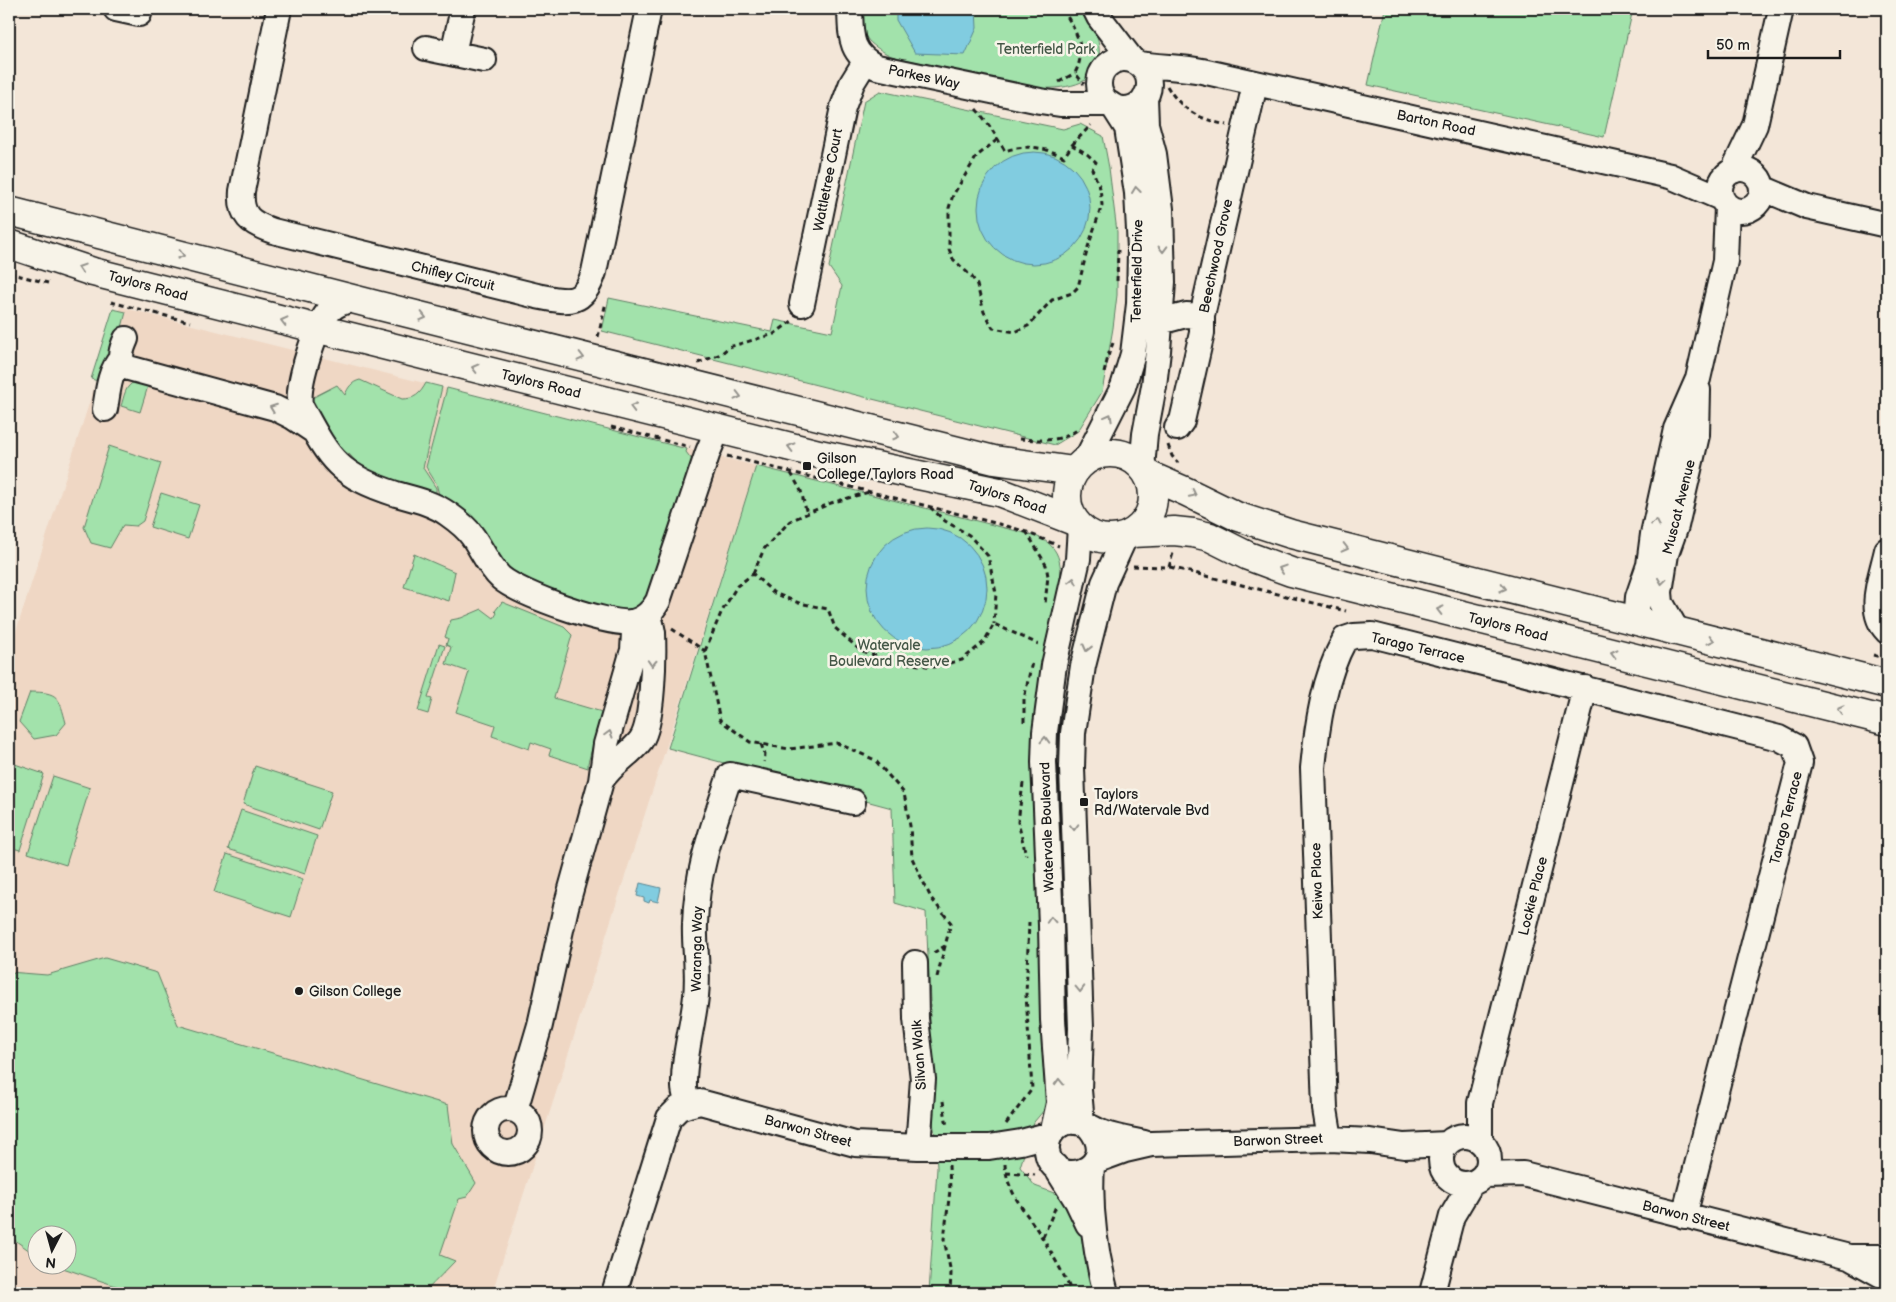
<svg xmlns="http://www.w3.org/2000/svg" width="1896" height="1302" font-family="'Balsamiq Sans',sans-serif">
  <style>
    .built { fill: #efd7c4; fill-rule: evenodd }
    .green { fill: #a2e2ab; stroke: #5f7f64 }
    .water { fill: #81cce0; stroke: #598692 }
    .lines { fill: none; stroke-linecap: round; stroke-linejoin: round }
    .minor-casing { stroke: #1c1c1c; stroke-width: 28 }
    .major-casing { stroke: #1c1c1c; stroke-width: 31 }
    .path { stroke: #1c1c1c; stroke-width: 3; stroke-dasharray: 5 4; stroke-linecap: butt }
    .minor { stroke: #f7f3e8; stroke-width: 24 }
    .major { stroke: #f7f3e8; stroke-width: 28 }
    .oneway { stroke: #94928c }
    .poi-dot { fill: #1c1c1c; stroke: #f7f3e8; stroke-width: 2 }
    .labels { text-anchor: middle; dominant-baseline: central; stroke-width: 5; stroke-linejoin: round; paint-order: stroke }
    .park-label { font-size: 14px; fill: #445747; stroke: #f7f3e8 }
    .street-label { font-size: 14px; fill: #1c1c1c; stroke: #f7f3e8 }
    .poi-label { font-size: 14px; fill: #1c1c1c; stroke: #f7f3e8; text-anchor: start }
  </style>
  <rect width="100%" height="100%" fill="#f3e6d8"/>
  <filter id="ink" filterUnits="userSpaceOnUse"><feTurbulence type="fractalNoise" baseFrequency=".02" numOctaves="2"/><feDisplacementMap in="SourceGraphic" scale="10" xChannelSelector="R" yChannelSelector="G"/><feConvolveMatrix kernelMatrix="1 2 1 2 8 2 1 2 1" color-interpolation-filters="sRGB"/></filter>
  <g filter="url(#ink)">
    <path class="built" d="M120 307 756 466 492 1293H9V653ZM38 1234H68V1264H38Z"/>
    <path class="green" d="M859 9H1087L1090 12C1095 27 1101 45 1099 61 1094 89 1053 89 1033 88L891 56C867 43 861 37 859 9Z
      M1385 9H1633L1604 137 1368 85Z
      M880 91 1063 129 1080 124 1103 136 1109 168 1117 232V295L1113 328 1102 392 1078 431 1055 445 602 331 609 298 772 332 775 320 832 332 842 286 829 267 864 101Z
      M113 309 126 312 115 355 105 383 91 379Z
      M360 380 402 399C415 399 420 394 426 383L442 387 423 468 436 488V497L366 472 349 454 335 447 310 399 337 385 345 395C348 387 352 382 360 380Z
      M135 382 148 386 140 412 121 406C124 397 125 385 135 382Z
      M447 388 687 449 686 452 696 465 645 609 619 615 529 586 508 573 440 499 436 483 426 467Z
      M109 446 161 463 143 521 136 526 123 525 110 548 91 543 84 527Z
      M756 466 1029 534C1034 536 1040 537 1044 540 1067 554 1061 583 1056 605L1050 1103 1034 1122 1020 1167 1035 1186 1065 1197 1082 1235 1097 1293H929L937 1168 935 1135 930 1102V1001L926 912 895 903 892 808 668 748Z
      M161 493 199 505 188 539 150 527Z
      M414 554 455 572 449 601 404 587Z
      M502 602 564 627 572 635 554 698 602 712 588 763V768L549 755 551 749 531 742 529 749 492 736 495 725 456 712 469 672 446 664 451 647 446 645 448 639 445 637 451 620 461 618 482 609 494 618 497 613 495 611Z
      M439 644 445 646 428 698 432 699 428 714 418 711Z
      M30 692C59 692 59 697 66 723L56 735 34 739 19 722Z
      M9 762 44 774 20 850 9 847Z
      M255 766 332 791 319 830 243 804Z
      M53 776 90 788 66 865 28 853Z
      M241 810 317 836 305 874 228 849Z
      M227 854 303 879 291 917 214 892Z
      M105 958 157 973 178 1025 448 1105 453 1144 476 1183 467 1197 459 1199 440 1255 455 1261 424 1293H137L54 1265 68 1264V1234H38L37 1256 9 1236V972L47 975Z"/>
    <path class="water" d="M896 9H976L977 28 965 55 915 53 896 20Z
      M978 208a56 56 0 1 1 112 0a56 56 0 1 1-112 0Z
      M867 588a60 60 0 1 1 120 0a60 60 0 1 1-120 0Z
      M640 883 661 888 658 902 650 900 649 903 644 901V898L637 896Z"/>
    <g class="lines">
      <defs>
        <path id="minor" d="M116 9 139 14
          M279 9 242 191C240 216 250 223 273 231L537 296C568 302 583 307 594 272L649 9
          M850 9C851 35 849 54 877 67L1040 101 1060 104H1110
          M1095 9 1099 17 1132 60
          M426 48 484 60
          M453 53 463 9
          M1099 84a25 25 0 1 1 50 0a25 25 0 1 1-50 0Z
          M1139 64C1160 67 1181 67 1202 71L1670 176 1721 198
          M1720 190a21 21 0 1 1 42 0a21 21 0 1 1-42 0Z
          M1733 171 1755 125 1781 9
          M1762 188 1807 207 1887 225
          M354 299C345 301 337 303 330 310 315 325 297 384 300 405 329 458 336 475 396 494 414 499 433 503 448 514 458 521 467 528 473 537 482 550 489 567 501 578 520 594 608 626 633 622 645 619 652 612 658 601L708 452 718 428
          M802 304 843 107 852 83 865 62
          M1160 322 1186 315 1202 316
          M126 339C122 348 118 358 125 367L275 408 293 417 314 431
          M105 409C108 392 109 372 121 359
          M1177 428 1182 421 1202 333V316L1255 84
          M1086 460 1123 387 1133 354 1139 304 1140 249 1137 193 1127 128 1113 106
          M1142 468 1145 434 1154 386 1158 351 1163 282 1161 209 1154 154 1146 124 1145 97
          M1887 550C1882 574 1866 611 1887 631
          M1636 622 1638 597 1649 565 1653 534 1676 429 1698 379 1725 261 1727 206
          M1677 631 1661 603 1660 592 1666 554 1676 526 1697 435 1698 390
          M601 781C612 763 629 756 641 740 653 723 654 656 653 633 652 627 650 620 649 614
          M915 963 916 1019 923 1079 918 1147
          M688 1105 700 1102 855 1144 918 1147H989L1021 1142 1051 1134
          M486 1131a22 22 0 1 1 44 0a22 22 0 1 1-44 0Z
          M515 1110 540 1025 566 907 601 781 606 744 633 650 634 633 630 622
          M1082 1123 1079 1090 1081 1028 1072 768 1073 733 1083 666 1104 583 1125 537
          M1090 1128C1123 1169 1053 1193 1047 1151 1046 1141 1050 1133 1057 1127 1062 1123 1069 1121 1075 1122 1085 1122 1094 1130 1103 1133 1116 1138 1131 1140 1144 1143
          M1053 1130 1059 1103 1053 1020 1051 925 1044 762 1045 732 1054 665 1078 559 1080 527
          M1441 1160a24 24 0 1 1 48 0a24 24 0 1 1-48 0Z
          M1330 1139 1325 1109 1313 768C1317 725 1324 677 1345 639L1354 636 1372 635 1779 738 1794 746 1800 763 1684 1216
          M1480 1141V1103L1585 688
          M1095 1161 1125 1150 1151 1144 1330 1139 1370 1141 1404 1146 1447 1144
          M1092 1165C1089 1209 1095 1251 1106 1293
          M1055 1166 1077 1201 1088 1224
          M1484 1175 1523 1174 1849 1257 1887 1278
          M1850 1257H1887
          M614 1293 669 1118 679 1108 688 1105C687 1099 684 1093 684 1087 683 1057 693 1026 696 996 699 971 694 948 695 924 696 872 714 824 730 775L853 802
          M1432 1293 1452 1216 1471 1184"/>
        <path id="major" d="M9 211 376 305 994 460 1074 471
          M9 244 93 272 319 329 819 454 999 492 1074 521
          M1067 496a43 43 0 1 1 86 0a43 43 0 1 1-86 0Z
          M1148 475 1187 492 1236 516 1291 534 1887 684
          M1132 533 1174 531 1193 533 1210 537 1248 556 1291 572 1887 721"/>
      </defs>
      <use href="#minor" class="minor-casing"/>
      <use href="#major" class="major-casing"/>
      <path class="path" d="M1063 9C1075 31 1088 48 1075 73L1084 84
        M1059 82 1075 73
        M1167 86C1182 111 1200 119 1227 125
        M976 109C988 122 996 136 1005 151 1026 144 1044 147 1064 157L1072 145 1087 154 1096 162 1092 169 1100 188 1102 205 1088 247 1078 287 1072 293 1052 300 1028 326 1015 332 993 328 984 312 977 285 972 277 953 259 949 249V208L953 195 977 156 998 139
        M1072 145 1091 125
        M9 273 48 283
        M1117 281 1118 250
        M111 302 190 322
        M598 337 606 302
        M698 363 721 354 729 347 774 334 792 321
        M1104 373 1109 353 1113 343
        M611 427 690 447
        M1019 439C1040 440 1059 443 1077 430
        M1168 445 1172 456 1178 463
        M727 456 1007 526 1026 532 1059 546
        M791 473 801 491 807 514
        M930 507 945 521 969 535 988 556 996 593 994 624
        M1026 531 1046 565 1048 576 1045 604
        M1133 566 1169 567 1173 553
        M1170 567 1346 611
        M753 574 764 549 790 521 831 503 869 492
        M672 629 705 651 720 720 750 742 789 749 837 743 875 760 904 793 910 826 912 858 931 898 951 923 945 946 933 953
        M705 651 721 613 737 586 753 574 774 593 799 603 828 609 835 628 860 650 890 661 934 667 962 660 984 642 994 624 1038 644
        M1873 655 1887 659
        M1024 722V699L1032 662
        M761 744 765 755 764 762
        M1023 783 1018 822 1026 855
        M937 977 945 946
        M943 1101 947 1127
        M1006 1124 1032 1089 1026 995 1029 922
        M1005 1164C1006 1193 1029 1215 1043 1239 1053 1256 1064 1274 1072 1293
        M949 1165 950 1190 944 1239 951 1273 950 1293
        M1006 1173 1035 1175
        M1043 1237 1056 1206"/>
      <use href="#minor" class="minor"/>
      <use href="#major" class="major"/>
    </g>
    <defs><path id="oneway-chevron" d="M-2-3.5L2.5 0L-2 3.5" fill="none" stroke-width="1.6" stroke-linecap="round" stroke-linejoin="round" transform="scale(1.25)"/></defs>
    <g class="oneway">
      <use href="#oneway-chevron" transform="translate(1136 190) rotate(-97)"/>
      <use href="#oneway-chevron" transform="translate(1163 249) rotate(89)"/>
      <use href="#oneway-chevron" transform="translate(181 255) rotate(14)"/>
      <use href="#oneway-chevron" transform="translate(81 268) rotate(-162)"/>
      <use href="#oneway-chevron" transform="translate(423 317) rotate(14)"/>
      <use href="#oneway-chevron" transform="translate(284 321) rotate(-166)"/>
      <use href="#oneway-chevron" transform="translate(581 357) rotate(14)"/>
      <use href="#oneway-chevron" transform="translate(475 368) rotate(-166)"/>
      <use href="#oneway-chevron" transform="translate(738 396) rotate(14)"/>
      <use href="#oneway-chevron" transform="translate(633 407) rotate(-166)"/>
      <use href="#oneway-chevron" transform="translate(273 408) rotate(-159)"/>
      <use href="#oneway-chevron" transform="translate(1109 417) rotate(-61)"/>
      <use href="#oneway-chevron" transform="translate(896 436) rotate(14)"/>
      <use href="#oneway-chevron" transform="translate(791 447) rotate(-166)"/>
      <use href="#oneway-chevron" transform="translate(1193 494) rotate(26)"/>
      <use href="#oneway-chevron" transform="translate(1656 523) rotate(-78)"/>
      <use href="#oneway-chevron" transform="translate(1345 548) rotate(14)"/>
      <use href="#oneway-chevron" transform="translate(1282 569) rotate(-162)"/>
      <use href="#oneway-chevron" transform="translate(1073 581) rotate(-78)"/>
      <use href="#oneway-chevron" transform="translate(1662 581) rotate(98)"/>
      <use href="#oneway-chevron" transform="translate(1503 588) rotate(14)"/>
      <use href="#oneway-chevron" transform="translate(1440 610) rotate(-166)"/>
      <use href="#oneway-chevron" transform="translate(1711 640) rotate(14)"/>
      <use href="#oneway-chevron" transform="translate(1087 648) rotate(104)"/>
      <use href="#oneway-chevron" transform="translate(1614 653) rotate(-166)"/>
      <use href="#oneway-chevron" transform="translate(652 663) rotate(93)"/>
      <use href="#oneway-chevron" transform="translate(1840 709) rotate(-166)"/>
      <use href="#oneway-chevron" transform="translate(609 734) rotate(-74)"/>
      <use href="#oneway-chevron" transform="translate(1045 740) rotate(-88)"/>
      <use href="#oneway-chevron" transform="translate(1074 827) rotate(88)"/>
      <use href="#oneway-chevron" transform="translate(1051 920) rotate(-93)"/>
      <use href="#oneway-chevron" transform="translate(1080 989) rotate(88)"/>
      <use href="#oneway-chevron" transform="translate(1059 1082) rotate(-92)"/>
    </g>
  </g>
  <g class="poi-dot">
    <rect x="802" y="461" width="10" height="10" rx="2.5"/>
    <rect x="1079" y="797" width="10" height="10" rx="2.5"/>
    <circle cx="299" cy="991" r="5"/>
  </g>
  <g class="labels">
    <g class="park-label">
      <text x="1046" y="49">Tenterfield Park</text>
      <text x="889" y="645">Watervale<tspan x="889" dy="16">Boulevard Reserve</tspan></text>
    </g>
    <g class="street-label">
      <text transform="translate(924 77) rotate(12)">Parkes Way</text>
      <text transform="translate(1436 123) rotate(12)">Barton Road</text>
      <text transform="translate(828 180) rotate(-79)">Wattletree Court</text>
      <text transform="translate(1216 256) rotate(-78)">Beechwood Grove</text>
      <text transform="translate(1137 271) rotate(-89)">Tenterfield Drive</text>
      <text transform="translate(453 276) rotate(14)">Chifley Circuit</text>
      <text transform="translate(148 286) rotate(15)">Taylors Road</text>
      <text transform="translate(541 384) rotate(14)">Taylors Road</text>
      <text transform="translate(1007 497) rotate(18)">Taylors Road</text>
      <text transform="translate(1679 507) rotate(-76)">Muscat Avenue</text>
      <text transform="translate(1508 627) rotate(14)">Taylors Road</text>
      <text transform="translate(1418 648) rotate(13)">Tarago Terrace</text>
      <text transform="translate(1786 818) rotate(-76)">Tarago Terrace</text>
      <text transform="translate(1047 827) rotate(-92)">Watervale Boulevard</text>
      <text transform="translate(1317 881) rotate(-92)">Keiwa Place</text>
      <text transform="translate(1533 896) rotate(-76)">Lockie Place</text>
      <text transform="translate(697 949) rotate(-89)">Waranga Way</text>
      <text transform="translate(919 1055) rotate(-94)">Silvan Walk</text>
      <text transform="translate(808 1131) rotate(15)">Barwon Street</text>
      <text transform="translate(1278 1140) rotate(-2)">Barwon Street</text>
      <text transform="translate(1686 1216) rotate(14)">Barwon Street</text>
    </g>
    <g class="poi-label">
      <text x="817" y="458">Gilson<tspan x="817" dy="16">College/Taylors Road</tspan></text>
      <text x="1094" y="794">Taylors<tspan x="1094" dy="16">Rd/Watervale Bvd</tspan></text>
      <text x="309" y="991">Gilson College</text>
    </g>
  </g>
  <rect width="1896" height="1302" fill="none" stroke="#f7f3e8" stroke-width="30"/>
  <rect x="15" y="15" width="1866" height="1272" fill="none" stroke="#1c1c1c" stroke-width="2" filter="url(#ink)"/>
  <g transform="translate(52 1250) rotate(186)"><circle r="24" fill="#f7f3e8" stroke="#9f9d96"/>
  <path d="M0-4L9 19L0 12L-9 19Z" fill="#1c1c1c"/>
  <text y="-8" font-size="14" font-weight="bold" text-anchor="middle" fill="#1c1c1c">N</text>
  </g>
  <path d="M1708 50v8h132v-8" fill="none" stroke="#1c1c1c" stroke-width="2.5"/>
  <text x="1716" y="50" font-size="15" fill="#1c1c1c" stroke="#f7f3e8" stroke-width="4" paint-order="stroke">50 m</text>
</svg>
